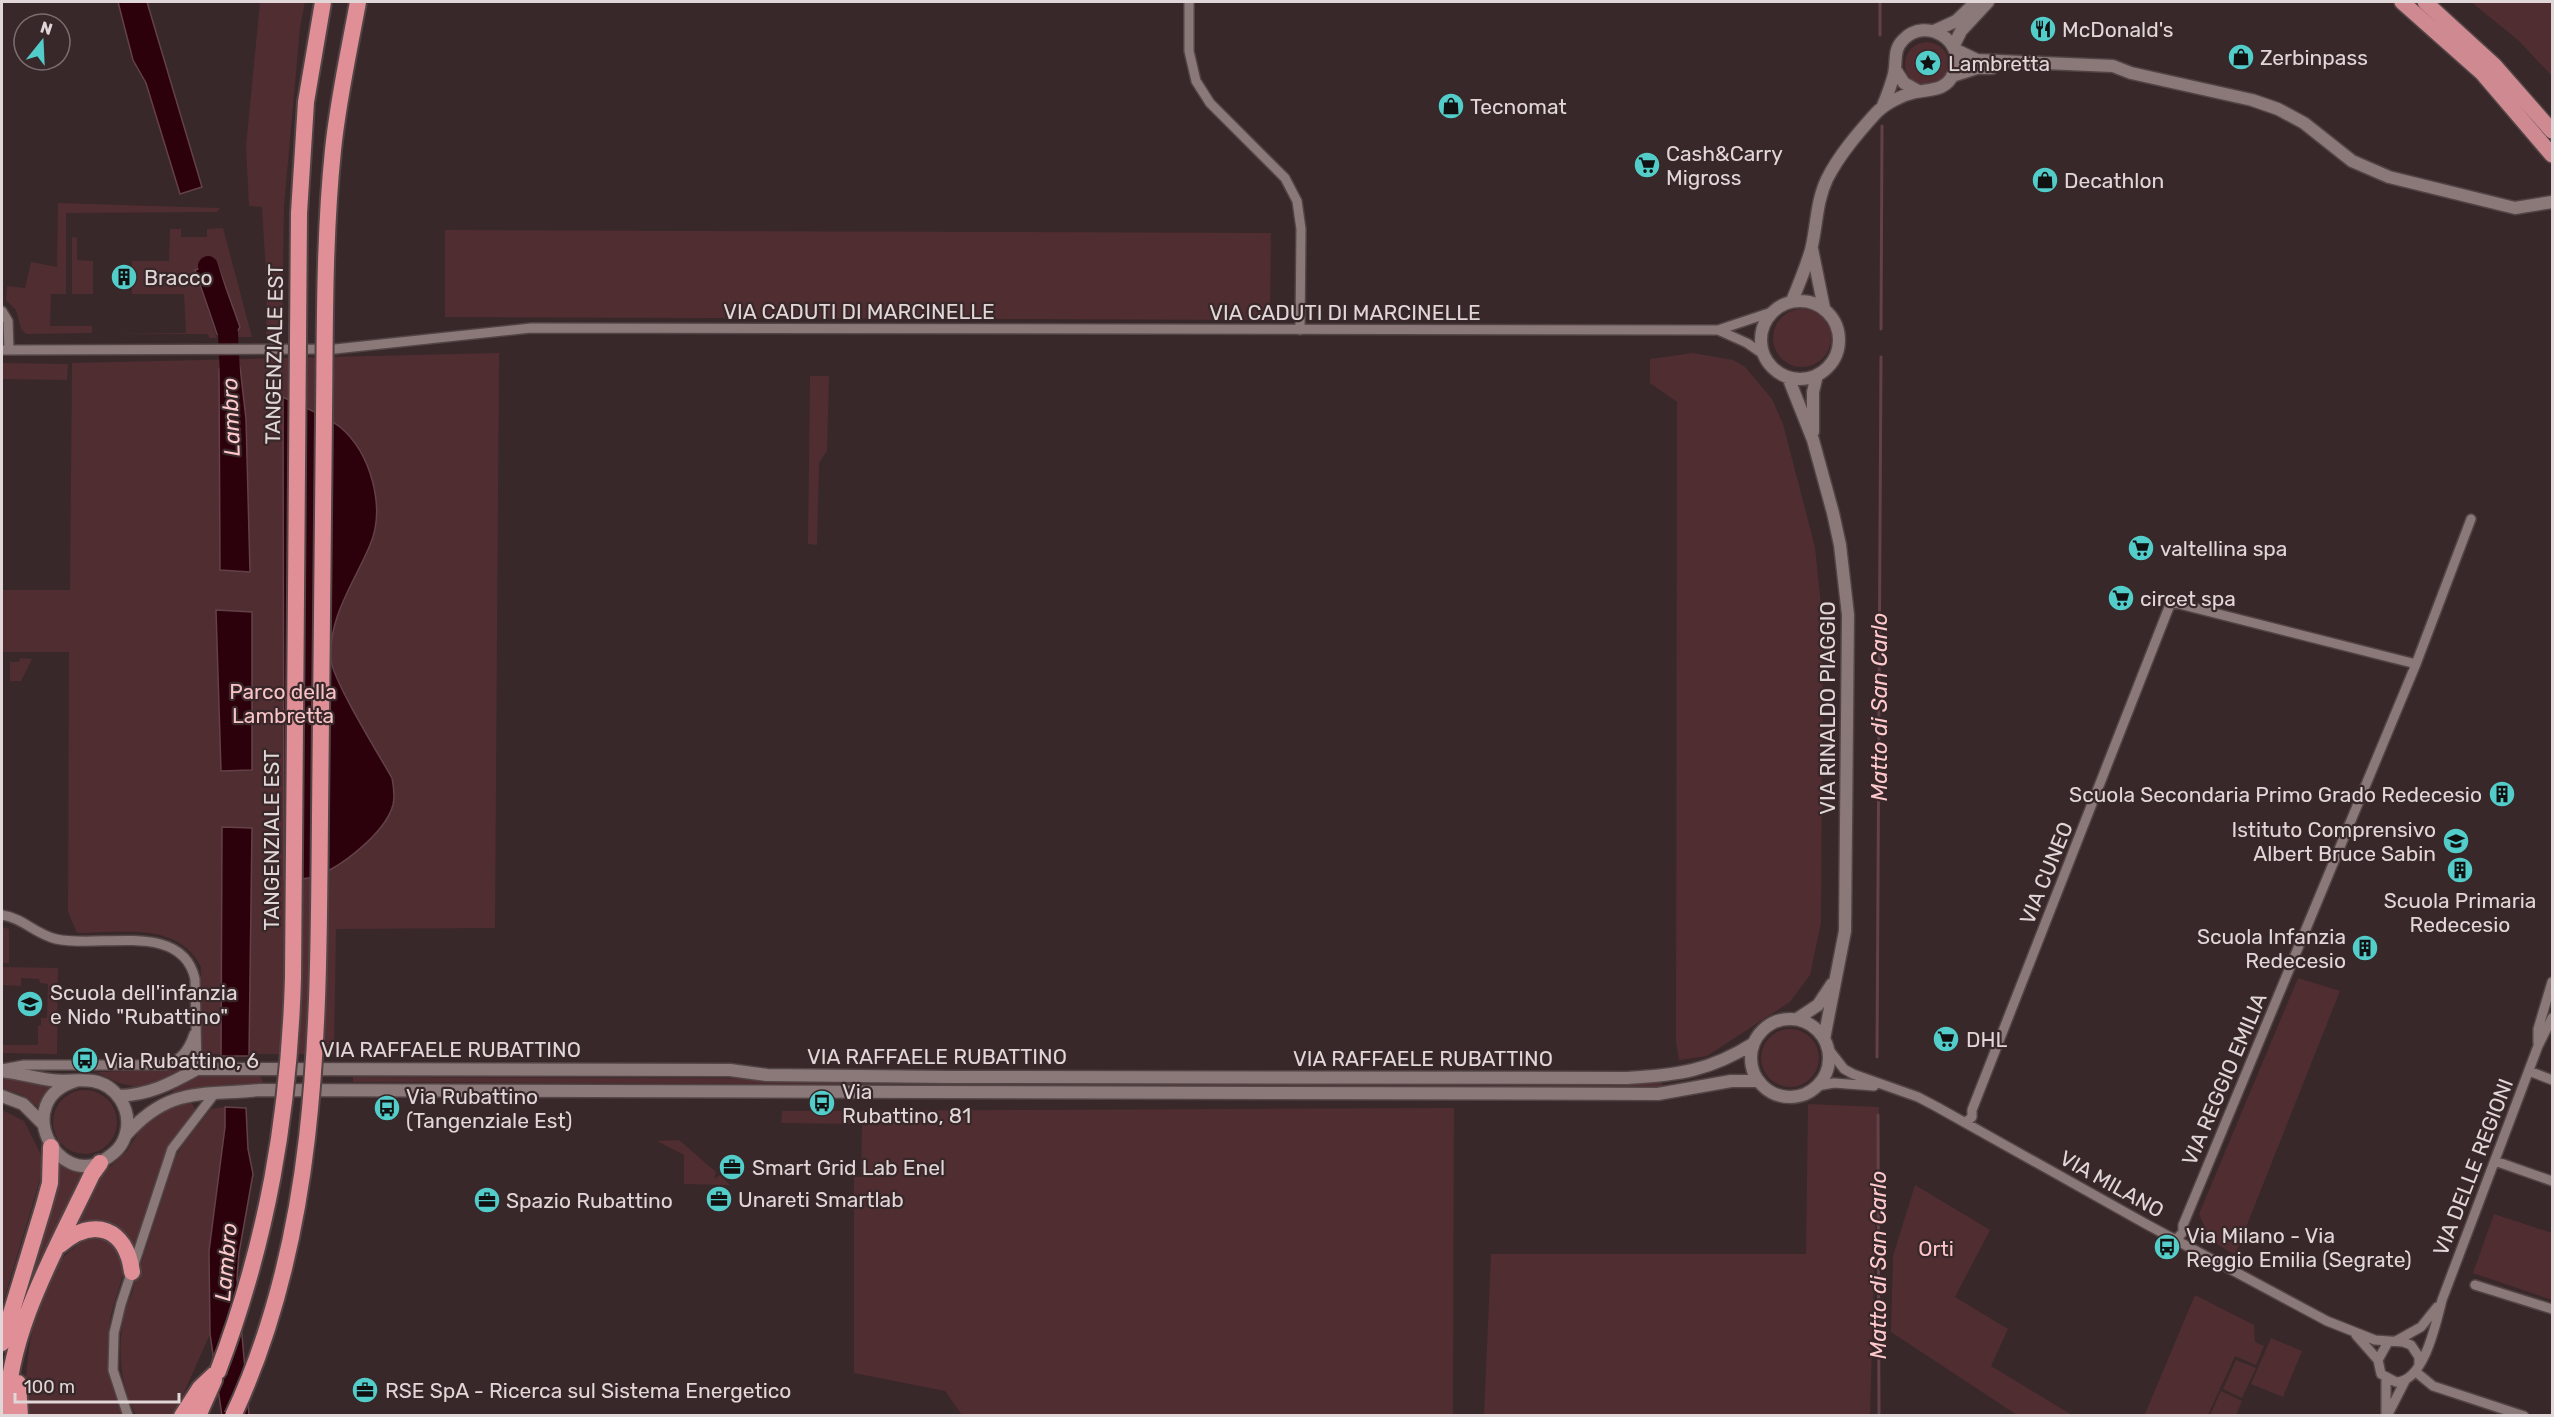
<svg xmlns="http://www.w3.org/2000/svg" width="2554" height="1417" font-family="Rubik,sans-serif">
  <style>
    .green { fill: #502d31 }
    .water { fill: #2d010b; stroke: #634148; stroke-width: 1.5 }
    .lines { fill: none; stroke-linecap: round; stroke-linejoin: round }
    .stream { stroke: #634148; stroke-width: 3 }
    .river { stroke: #2d010b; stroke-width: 20 }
    .minor-casing { stroke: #524445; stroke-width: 12 }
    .tertiary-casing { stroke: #524445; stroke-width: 15 }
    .trunk-casing { stroke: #524445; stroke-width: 18 }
    .motorway-casing { stroke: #524445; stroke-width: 20 }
    .minor { stroke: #8b7879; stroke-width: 9 }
    .tertiary { stroke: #8b7879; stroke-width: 12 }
    .trunk { stroke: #cf8a91; stroke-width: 15 }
    .motorway { stroke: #e08f97; stroke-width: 16 }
    .motorway-bridge-casing { stroke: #524445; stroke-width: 20; stroke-linecap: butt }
    .motorway-bridge { stroke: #e08f97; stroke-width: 16 }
    .labels { text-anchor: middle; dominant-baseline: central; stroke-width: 4.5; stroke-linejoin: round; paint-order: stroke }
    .poi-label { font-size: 21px; fill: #e2d7d8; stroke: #382829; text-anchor: start }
    .street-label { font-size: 21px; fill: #e2d7d8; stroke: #382829 }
    .park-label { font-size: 21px; fill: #fac3c8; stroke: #382829 }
    .water-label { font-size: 22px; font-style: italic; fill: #ffc9cd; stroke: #382829 }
  </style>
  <rect width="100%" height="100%" fill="#382829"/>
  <path class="green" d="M260 2H305L300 28 284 206 282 336H266L267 291 262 207 249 206 246 146Z
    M2471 2H2552V76L2518 40Z
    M1905 64a22 22 0 1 1 44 0a22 22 0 1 1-44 0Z
    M58 203 220 208 217 212 66 213V294H51L50 326H92V333L26 334 21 329 16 310 6 300 7 286 25 288 31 262 57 267Z
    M223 228 252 337H237L240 326 217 263 195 271 217 338H209L208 334H109L186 333 184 294H132V261H169L170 229H181V237H207V229Z
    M445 230 1271 233 1270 320 445 317Z
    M72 237 77 238V260L93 261V294H72Z
    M1773 338a29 29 0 1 1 58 0a29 29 0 1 1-58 0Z
    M499 353 495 928 336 929 334 1054H201V967C178 921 121 933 77 933L68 912 69 652H2V590H70L72 363Z
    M1693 353 1733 360 1745 367 1772 399 1783 424 1815 547 1823 625 1821 923 1810 975 1790 1002 1707 1056 1679 1060 1676 1042 1677 402 1650 383V359Z
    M2 363 68 364 67 380 2 379Z
    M810 376H829L827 451 819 463 817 545 808 544Z
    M20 658 32 659 21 681H10V662H19Z
    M2 927 9 929V963H2Z
    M2 967 58 968 57 1054 2 1053V1045H38V1026L41 1025V1018H47L48 984 40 983 39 979 21 978V986L2 985Z
    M2298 978 2340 991 2235 1255 2210 1240 2199 1214Z
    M1761 1058a29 29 0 1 1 58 0a29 29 0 1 1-58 0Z
    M195 1053 191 1064 155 1083 137 1087 119 1083 96 1072 163 1070 186 1057 189 1060Z
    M201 1075H259L263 1081 260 1085 174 1093 172 1090Z
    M2 1076 49 1086 50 1087 38 1107 22 1095 2 1088Z
    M353 1077 1658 1082 1662 1083V1088L353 1082Z
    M53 1122a32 32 0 1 1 64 0a32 32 0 1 1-64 0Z
    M191 1102 197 1112C158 1154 150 1200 134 1253L131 1247 73 1229 99 1177 127 1151 142 1126 162 1110Z
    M1808 1104 1879 1107 1870 1415H1484L1491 1254H1806Z
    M225 1107V1127L209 1251 210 1334 174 1415H136C119 1384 117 1345 125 1310 128 1300 133 1295 134 1285L176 1156 184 1143 211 1109Z
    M1454 1108 1453 1416 962 1415 945 1391 854 1373V1177H861L862 1124 781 1123 782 1111Z
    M2 1110 24 1121 45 1163 2 1306Z
    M679 1140 716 1172 714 1179 720 1175 730 1185 684 1184V1155L657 1141Z
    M57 1164 83 1173 21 1316 55 1196Z
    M1915 1185 1990 1230 1955 1297 2008 1329 1991 1366 2072 1415H2017L1891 1332 1893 1256Z
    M2494 1214 2552 1233V1300L2473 1273Z
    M100 1236 113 1242 125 1265C122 1282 115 1298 111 1315 104 1350 109 1384 123 1415L25 1416C24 1361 34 1248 100 1236Z
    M2195 1295 2254 1325 2255 1342 2264 1346 2256 1365 2235 1356 2208 1415H2150L2145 1414Z
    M2271 1338 2302 1351 2283 1397 2251 1384Z
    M2236 1360 2256 1368 2242 1398 2223 1389Z
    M2221 1391 2242 1401 2236 1415H2210Z"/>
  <path class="water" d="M118 2H147L202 187 180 194 146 83 133 60Z
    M217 263 240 327 237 332 217 334 195 270Z
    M240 367 246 419 250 572 220 570 219 369Z
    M283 397C301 406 324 415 340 427 371 453 386 508 370 545 354 583 328 617 331 660 333 681 379 755 392 778 394 788 395 796 393 805 385 833 339 870 312 877 304 880 293 879 284 879Z
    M216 610 252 612V770L221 771Z
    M222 827 252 828 249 1056H221Z
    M225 1107 246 1108 248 1149 253 1174 239 1253 237 1278 249 1415 222 1416 210 1334 209 1251 225 1127Z"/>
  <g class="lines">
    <path class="stream" d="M1880 2V35
      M1881 329 1882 126
      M1877 1057 1881 357
      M1878 1115 1879 1416"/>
    <path class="river" d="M208 266 228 333 231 395"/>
    <defs>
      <path id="minor" d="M1189 2V51L1196 81 1210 103 1285 178 1297 201 1301 229 1300 330
        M2 311 8 321 9 350
        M1718 330 1747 343 1763 354
        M2 350 335 349 531 328 1718 330 1772 312
        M2 915C23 918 35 934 56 939 99 949 182 920 195 979L197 1069
        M2538 1043V1029L2552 982
        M1830 1051 1844 1069 1853 1074 1918 1097 1937 1107 2146 1224 2327 1321 2375 1340 2403 1342 2411 1345 2419 1357V1364
        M2 1069 24 1065H167C182 1059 189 1049 194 1034
        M2529 1071 2552 1080
        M1817 1086 1834 1083 1874 1086
        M1966 1122 1972 1117V1110L2171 602 2416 664
        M2495 1161 2552 1181
        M2176 1240 2183 1232V1225L2416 664 2471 519
        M2475 1285 2552 1309
        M2356 1335 2378 1360
        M2396 1341 2421 1327 2437 1307
        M2388 1342 2378 1360 2381 1374 2396 1382C2424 1382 2436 1323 2442 1300L2538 1046 2552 1018
        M2416 1372 2433 1386 2524 1416
        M2386 1415V1378
        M128 1416 113 1370 114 1333 121 1304 172 1149 215 1093
        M2387 1416 2405 1381"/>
      <path id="tertiary" d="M1934 31 1956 21 1976 2
        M1953 47 1961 31 1988 2
        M1954 49 1977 60 2113 66 2131 73 2252 100 2278 109 2304 123 2352 161 2389 177 2515 208 2552 202
        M1895 69 1904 83 1918 91
        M1952 76 1977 68H1992
        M1812 249 1824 308
        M1761 340a39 39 0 1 1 78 0a39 39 0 1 1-78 0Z
        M1792 301C1799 284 1806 267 1811 250 1817 226 1816 202 1827 179 1839 155 1858 133 1876 113 1886 103 1902 95 1916 92 1932 89 1946 91 1954 73 1968 42 1926 15 1903 40 1893 50 1897 61 1894 74 1891 86 1887 96 1882 108
        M1788 377 1813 440 1833 513 1840 545 1848 615 1845 931 1824 1039
        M1813 432V392L1817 375
        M1797 1019 1818 1005 1832 984
        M1751 1058a39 39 0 1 1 78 0a39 39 0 1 1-78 0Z
        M2 1071C18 1073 35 1078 51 1080 65 1082 79 1079 93 1081 116 1085 132 1109 126 1133 123 1146 115 1153 104 1160 58 1190 10 1100 76 1081
        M2 1096 23 1104 43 1124
        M118 1096C149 1095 170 1084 197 1069L730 1070 767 1075 949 1077 1627 1078C1678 1075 1710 1071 1754 1043
        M125 1136C169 1086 200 1096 260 1090L1658 1094 1731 1081H1759"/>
      <path id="trunk" d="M2402 2 2482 73 2552 155
        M2425 2 2494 65 2552 131"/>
      <path id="motorway" d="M60 1245C94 1216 126 1228 132 1272
        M2 1343 44 1205 50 1183 51 1147
        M18 1383 20 1416
        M7 1416C6 1334 58 1246 92 1174L100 1163
        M182 1416 200 1388 218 1371
        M198 1416 214 1380"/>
    </defs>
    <use href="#minor" class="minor-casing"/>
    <use href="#tertiary" class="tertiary-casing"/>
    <use href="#trunk" class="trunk-casing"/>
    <use href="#motorway" class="motorway-casing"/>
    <use href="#minor" class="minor"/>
    <use href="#tertiary" class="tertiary"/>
    <use href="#trunk" class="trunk"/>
    <use href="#motorway" class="motorway"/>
    <defs>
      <path id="motorway-bridge" d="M218 1371C267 1242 289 1116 293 978L299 213 306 102 323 2
        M233 1416C321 1228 318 1019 320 817 321 683 323 549 324 415 325 327 324 238 333 150 338 100 349 51 358 2"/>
    </defs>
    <use href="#motorway-bridge" class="motorway-bridge-casing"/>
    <use href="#motorway-bridge" class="motorway-bridge"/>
  </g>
  <defs>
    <symbol id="restaurant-disc" viewBox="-11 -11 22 22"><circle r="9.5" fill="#53cdca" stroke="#382829"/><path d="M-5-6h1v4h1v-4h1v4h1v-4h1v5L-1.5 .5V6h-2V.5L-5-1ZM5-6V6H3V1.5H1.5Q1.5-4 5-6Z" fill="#111"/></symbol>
    <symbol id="shop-disc" viewBox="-11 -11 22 22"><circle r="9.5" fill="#53cdca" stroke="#382829"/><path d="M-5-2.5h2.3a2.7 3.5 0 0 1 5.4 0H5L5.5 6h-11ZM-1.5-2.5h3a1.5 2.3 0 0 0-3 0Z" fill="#111"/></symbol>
    <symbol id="sight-disc" viewBox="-11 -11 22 22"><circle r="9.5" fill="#53cdca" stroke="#382829"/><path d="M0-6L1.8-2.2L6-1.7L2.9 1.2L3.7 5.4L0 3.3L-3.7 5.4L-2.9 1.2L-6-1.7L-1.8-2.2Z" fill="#111"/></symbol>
    <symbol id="supermarket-disc" viewBox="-11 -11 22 22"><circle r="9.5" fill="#53cdca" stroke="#382829"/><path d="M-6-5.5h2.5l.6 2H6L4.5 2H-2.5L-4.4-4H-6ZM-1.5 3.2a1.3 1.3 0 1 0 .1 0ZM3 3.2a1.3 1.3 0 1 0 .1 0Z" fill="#111"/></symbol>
    <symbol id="building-disc" viewBox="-11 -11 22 22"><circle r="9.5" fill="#53cdca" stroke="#382829"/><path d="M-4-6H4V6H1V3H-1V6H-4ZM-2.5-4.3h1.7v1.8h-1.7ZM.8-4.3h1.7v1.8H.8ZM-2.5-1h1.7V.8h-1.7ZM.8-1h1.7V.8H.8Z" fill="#111"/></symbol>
    <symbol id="school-disc" viewBox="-11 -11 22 22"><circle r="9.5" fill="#53cdca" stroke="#382829"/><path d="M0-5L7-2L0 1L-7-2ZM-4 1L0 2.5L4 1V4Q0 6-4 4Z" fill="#111"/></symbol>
    <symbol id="bus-disc" viewBox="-11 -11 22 22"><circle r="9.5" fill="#53cdca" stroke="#382829"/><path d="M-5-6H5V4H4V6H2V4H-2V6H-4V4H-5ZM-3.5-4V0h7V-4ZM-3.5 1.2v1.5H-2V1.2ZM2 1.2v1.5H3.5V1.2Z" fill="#111"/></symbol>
    <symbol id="office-disc" viewBox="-11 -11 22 22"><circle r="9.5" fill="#53cdca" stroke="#382829"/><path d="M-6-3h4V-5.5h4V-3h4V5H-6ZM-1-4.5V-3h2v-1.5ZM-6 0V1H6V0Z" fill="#111"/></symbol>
  </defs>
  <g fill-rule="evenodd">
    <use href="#restaurant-disc" x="2028" y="14" width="30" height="30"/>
    <use href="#shop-disc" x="2226" y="42" width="30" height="30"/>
    <use href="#sight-disc" x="1913" y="48" width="30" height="30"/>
    <use href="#shop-disc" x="1436" y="91" width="30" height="30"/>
    <use href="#supermarket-disc" x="1632" y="150" width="30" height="30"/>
    <use href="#shop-disc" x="2030" y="165" width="30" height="30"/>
    <use href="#building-disc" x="109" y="262" width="30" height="30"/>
    <use href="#supermarket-disc" x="2126" y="533" width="30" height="30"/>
    <use href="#supermarket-disc" x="2106" y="583" width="30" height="30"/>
    <use href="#building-disc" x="2487" y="779" width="30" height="30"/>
    <use href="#school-disc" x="2441" y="826" width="30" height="30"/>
    <use href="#building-disc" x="2445" y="855" width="30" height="30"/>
    <use href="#building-disc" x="2350" y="933" width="30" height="30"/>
    <use href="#school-disc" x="15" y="989" width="30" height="30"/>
    <use href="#supermarket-disc" x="1931" y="1024" width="30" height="30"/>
    <use href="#bus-disc" x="70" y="1045" width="30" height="30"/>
    <use href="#bus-disc" x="807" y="1088" width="30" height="30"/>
    <use href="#bus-disc" x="372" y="1093" width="30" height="30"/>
    <use href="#office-disc" x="717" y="1152" width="30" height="30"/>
    <use href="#office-disc" x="704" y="1184" width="30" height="30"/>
    <use href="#office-disc" x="472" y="1185" width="30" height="30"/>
    <use href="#bus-disc" x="2152" y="1232" width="30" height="30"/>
    <use href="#office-disc" x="350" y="1375" width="30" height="30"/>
  </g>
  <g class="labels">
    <g class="poi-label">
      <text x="2062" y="29">McDonald's</text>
      <text x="2260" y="57">Zerbinpass</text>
      <text x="1948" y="63">Lambretta</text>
      <text x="1470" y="106">Tecnomat</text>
      <text x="1666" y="153">Cash&amp;Carry<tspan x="1666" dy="24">Migross</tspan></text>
      <text x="2064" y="180">Decathlon</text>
      <text x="144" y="277">Bracco</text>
      <text x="2160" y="548">valtellina spa</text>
      <text x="2140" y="598">circet spa</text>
      <text x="2482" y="794" text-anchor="end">Scuola Secondaria Primo Grado Redecesio</text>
      <text x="2436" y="829" text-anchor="end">Istituto Comprensivo<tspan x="2436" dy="24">Albert Bruce Sabin</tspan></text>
      <text x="2460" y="900" text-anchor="middle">Scuola Primaria<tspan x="2460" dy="24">Redecesio</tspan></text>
      <text x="2346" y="936" text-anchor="end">Scuola Infanzia<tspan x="2346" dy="24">Redecesio</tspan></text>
      <text x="50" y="992">Scuola dell'infanzia<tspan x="50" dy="24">e Nido "Rubattino"</tspan></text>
      <text x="1966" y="1039">DHL</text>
      <text x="104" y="1060">Via Rubattino, 6</text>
      <text x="842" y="1091">Via<tspan x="842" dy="24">Rubattino, 81</tspan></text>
      <text x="406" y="1096">Via Rubattino<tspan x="406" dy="24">(Tangenziale Est)</tspan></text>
      <text x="752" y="1167">Smart Grid Lab Enel</text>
      <text x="738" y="1199">Unareti Smartlab</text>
      <text x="506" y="1200">Spazio Rubattino</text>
      <text x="2186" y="1235">Via Milano - Via<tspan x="2186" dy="24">Reggio Emilia (Segrate)</tspan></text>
      <text x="385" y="1390">RSE SpA - Ricerca sul Sistema Energetico</text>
    </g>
    <g class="street-label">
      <text x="859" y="311">VIA CADUTI DI MARCINELLE</text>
      <text x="1345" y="312">VIA CADUTI DI MARCINELLE</text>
      <text transform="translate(274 354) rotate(-89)">TANGENZIALE EST</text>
      <text transform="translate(1827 708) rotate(-90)">VIA RINALDO PIAGGIO</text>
      <text transform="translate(271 840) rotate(-90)">TANGENZIALE EST</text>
      <text transform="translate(2046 873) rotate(-68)">VIA CUNEO</text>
      <text x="451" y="1049">VIA RAFFAELE RUBATTINO</text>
      <text x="937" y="1056">VIA RAFFAELE RUBATTINO</text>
      <text x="1423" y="1058">VIA RAFFAELE RUBATTINO</text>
      <text transform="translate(2224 1079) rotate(-67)">VIA REGGIO EMILIA</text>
      <text transform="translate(2473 1167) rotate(-69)">VIA DELLE REGIONI</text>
      <text transform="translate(2112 1184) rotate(29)">VIA MILANO</text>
    </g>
    <g class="park-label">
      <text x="283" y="691">Parco della<tspan x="283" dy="24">Lambretta</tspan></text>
      <text x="1936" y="1248">Orti</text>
    </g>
    <g class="water-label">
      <text transform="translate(231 417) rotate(-92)">Lambro</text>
      <text transform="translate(1879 707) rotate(-90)">Matto di San Carlo</text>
      <text transform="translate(226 1262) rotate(-85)">Lambro</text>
      <text transform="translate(1878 1265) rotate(-90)">Matto di San Carlo</text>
    </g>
  </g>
  <rect width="2554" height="1417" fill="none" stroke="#e2d7d8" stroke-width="6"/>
  <g transform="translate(42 42) rotate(18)"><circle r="28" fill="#382829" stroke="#7c6e6f" stroke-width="1.5"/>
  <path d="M0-4.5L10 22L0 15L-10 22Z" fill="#53cdca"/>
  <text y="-9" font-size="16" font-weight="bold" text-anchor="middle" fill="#e2d7d8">N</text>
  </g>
  <path d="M15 1393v9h164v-9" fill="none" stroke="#e2d7d8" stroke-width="3"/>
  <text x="24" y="1393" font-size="18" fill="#e2d7d8" stroke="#382829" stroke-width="4.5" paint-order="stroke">100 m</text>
</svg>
